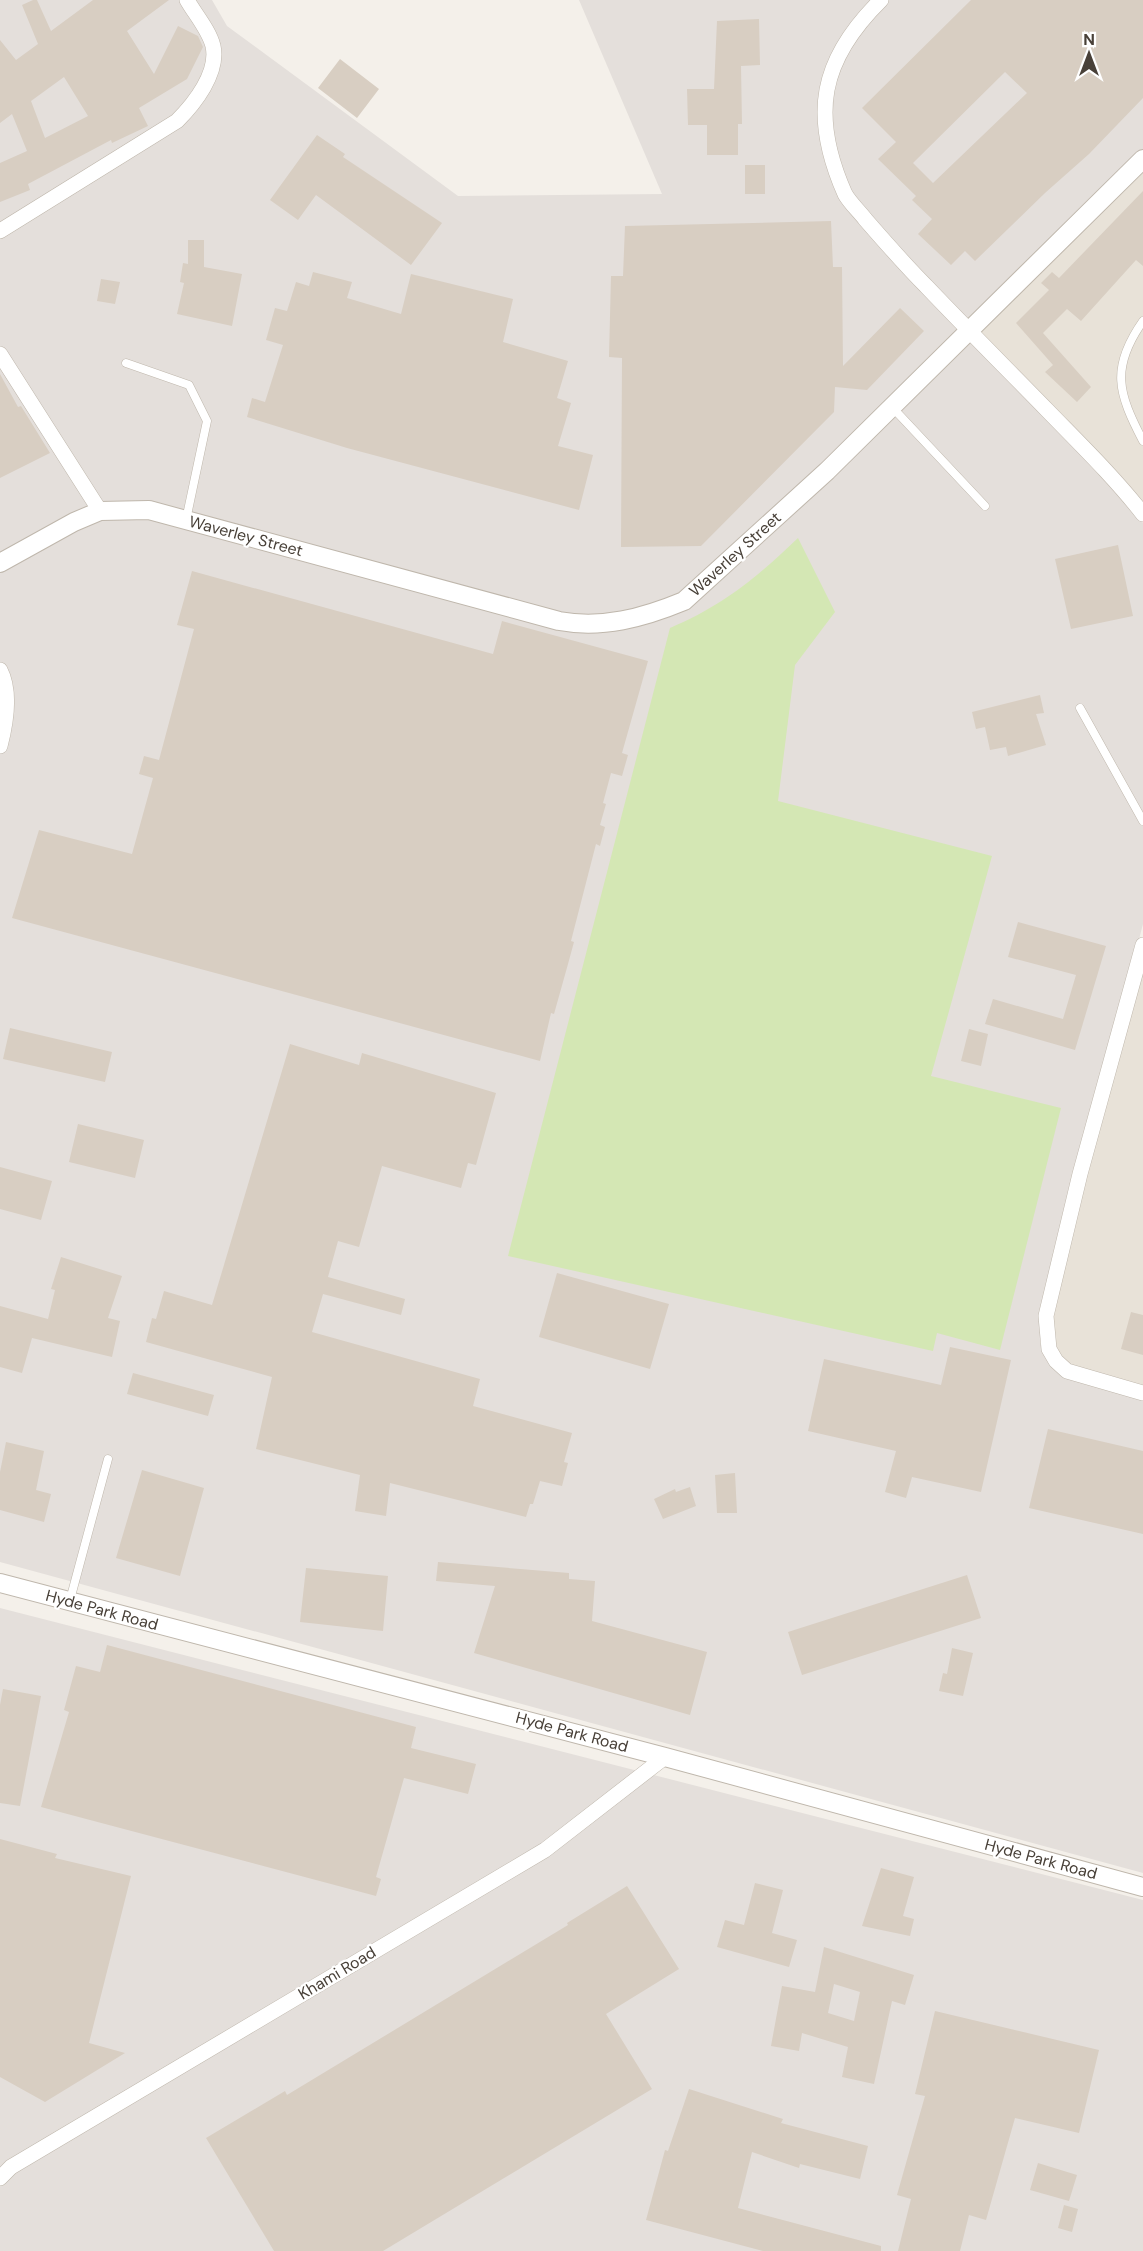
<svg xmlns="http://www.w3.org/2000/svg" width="1143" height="2251" font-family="'DM Sans',sans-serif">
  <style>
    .residential { fill: #e8e2d8 }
    .industrial { fill: #e4dfdb }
    .green { fill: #d4e7b4 }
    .building { fill: #d8cec2; fill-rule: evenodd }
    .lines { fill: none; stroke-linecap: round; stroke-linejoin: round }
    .service-casing { stroke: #bfb7ac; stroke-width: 9 }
    .minor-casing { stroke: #bfb7ac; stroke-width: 16 }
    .tertiary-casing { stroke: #bfb7ac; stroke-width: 20 }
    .service { stroke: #fff; stroke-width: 8 }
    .minor { stroke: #fff; stroke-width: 15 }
    .tertiary { stroke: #fff; stroke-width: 18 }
    .labels { text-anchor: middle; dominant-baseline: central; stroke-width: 4.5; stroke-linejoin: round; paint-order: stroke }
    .street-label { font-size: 16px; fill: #484038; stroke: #fff }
  </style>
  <rect width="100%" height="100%" fill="#f4f0ea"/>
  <path class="residential" d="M1143 166V503L975 332Z
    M1143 962V1389L1059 1360 1050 1316Z"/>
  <path class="industrial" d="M0 0H212L227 26 458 196 662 194 579 0H1143V153L963 332 1138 514 1143 523V924L1041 1314 1040 1343 1054 1369 1143 1394V1873L0 1562Z
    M0 1608 1143 1900V2251H0Z"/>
  <path class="green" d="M798 538 835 612 795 665 778 801 992 856 931 1076 1061 1108 1000 1350 937 1333 933 1351 508 1256 670 628C724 605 756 578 798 538Z"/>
  <path class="building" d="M33 0H37L51 31 93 0H169L127 31 154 74 178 26 198 36 203 47 187 79 139 108 148 126 112 143 111 140 28 184 30 190 0 202V163L27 151 12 114 0 123V40L16 60 38 44 22 5ZM64 77 88 116 45 138 31 101Z
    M971 0H1143V98L1089 154 1045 193 975 261 965 251 951 265 918 234 932 219 912 200 916 196 878 159 896 142 862 108ZM1005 72 1027 93 933 183 913 163Z
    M759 19 760 65 741 66 742 124H738V155H707V125H688L687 89H714L717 21Z
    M340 59 379 89 357 118 318 88Z
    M317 135 345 154 343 157 442 223 411 265 316 195 298 220 270 200Z
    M745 165H765V194H745Z
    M1143 191V266L1136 260 1081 321 1067 309 1043 333 1091 387 1077 402 1045 372 1053 365 1016 323 1049 290 1041 283 1052 272 1059 278Z
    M831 221 833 267H842L843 366 900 308 924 331 867 390 835 387 834 412 701 546 621 547 622 358 609 357 611 276H623L625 226Z
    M188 240H204V267L242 274 232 326 177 314 184 283 180 282 183 263 188 264Z
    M313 272 352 282 347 298 401 314 411 274 513 299 503 342 568 361 557 398 571 403 558 446 593 455 579 510 347 448 247 417 252 398 265 402 283 345 266 340 275 308 287 311 296 282 309 286Z
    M101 279 120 282 115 304 97 301Z
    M0 374 18 407 21 406 50 453 0 478Z
    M1118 545 1133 616 1071 629 1055 559Z
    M192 571 493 654 502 621 648 661 622 753 628 755 622 776 611 773 603 803 606 804 600 825 605 827 600 846 596 844 571 941 574 942 568 964 554 1014 551 1013 540 1061 12 918 39 830 132 854 153 778 139 774 144 756 159 760 194 629 177 625Z
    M1040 695 1044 713 1036 714 1046 745 1008 756 1006 747 990 750 985 727 976 729 972 712Z
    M1018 922 1106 946 1075 1050 985 1024 993 999 1063 1019 1076 975 1008 957Z
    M10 1028 112 1052 105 1082 3 1059Z
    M969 1029 988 1034 981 1066 961 1061Z
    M290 1044 359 1065 362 1053 496 1093 476 1165 468 1163 461 1188 382 1166 359 1247 338 1241 328 1277 405 1299 401 1315 323 1294 312 1332 480 1379 473 1406 572 1433 564 1462 568 1463 562 1486 540 1481 533 1504H530L526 1517 390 1483 386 1516 355 1511 360 1475 256 1449 272 1377 146 1342 152 1318 156 1319 164 1291 212 1305Z
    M78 1124 144 1140 135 1178 69 1162Z
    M0 1167 52 1181 41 1220 0 1209Z
    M61 1257 122 1276 108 1318 120 1321 112 1357 32 1338 22 1373 0 1367V1306L48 1319 55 1290 51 1289Z
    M557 1273 669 1304 650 1369 539 1337Z
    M1131 1312 1143 1315V1355L1121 1349Z
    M950 1347 1011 1360 981 1492 912 1477 906 1498 885 1492 896 1451 808 1431 824 1359 941 1385Z
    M133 1373 214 1395 208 1416 127 1394Z
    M1048 1429 1143 1451V1534L1029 1508Z
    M6 1442 44 1451 36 1490 51 1494 44 1522 0 1510V1472Z
    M142 1470 204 1488 180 1576 116 1558Z
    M735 1473 737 1513H717L715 1475Z
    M690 1487 696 1506 663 1519 654 1499 675 1489 676 1492Z
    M438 1562 569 1573V1579L595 1581 592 1621 707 1652 690 1715 474 1653 495 1586 436 1581Z
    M306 1568 388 1576 383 1631 300 1622Z
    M967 1575 981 1618 802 1675 788 1632Z
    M107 1645 416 1727 411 1748 476 1764 468 1794 404 1778 376 1877 381 1879 376 1896 41 1807 69 1712 64 1710 76 1666 100 1672Z
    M952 1648 973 1653 963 1696 939 1691 943 1673 947 1674Z
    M3 1689 41 1696 20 1806 0 1803V1705Z
    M0 1839 57 1854 55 1858 131 1876 89 2043 125 2053 45 2102 0 2077Z
    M881 1868 914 1877 903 1916 914 1919 910 1936 862 1926Z
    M755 1883 783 1890 772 1933 797 1940 789 1967 717 1947 725 1920 744 1925Z
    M627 1886 679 1969 606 2014 652 2089 383 2251H274L206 2138 285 2091 287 2095 568 1925 567 1923Z
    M824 1947 914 1975 905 2005 892 2001 874 2084 842 2077 848 2047 802 2033 799 2051 771 2046 782 1986 815 1992ZM834 1984 860 1992 854 2021 828 2013Z
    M935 2011 1099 2050 1079 2133 1015 2118 986 2220 969 2215 960 2251H898L911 2199 897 2195 925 2096 915 2094Z
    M689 2089 783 2119 781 2123 868 2146 860 2179 800 2164 799 2168 752 2152 738 2208 881 2246V2251H763L646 2220 665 2150 668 2151Z
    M1038 2163 1077 2175 1069 2201 1030 2190Z
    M1064 2205 1078 2209 1072 2232 1058 2228Z"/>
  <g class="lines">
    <defs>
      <path id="service" d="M1143 321C1110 368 1118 393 1143 441
        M126 363 189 385 207 421 186 520
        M892 407 985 506
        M1080 708 1143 821
        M70 1600 108 1459"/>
      <path id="minor" d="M881 0C820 60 810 115 845 194 850 203 859 211 865 219 885 242 905 265 926 286 966 328 1007 369 1047 410 1080 444 1114 477 1143 514
        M0 231 177 121C194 104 219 73 213 46 209 30 195 14 187 0
        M0 354 100 511
        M0 670C11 691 6 723 0 746
        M1143 945 1080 1174 1046 1316 1049 1349 1056 1361 1067 1371 1143 1393
        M0 2178 11 2167 545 1850 665 1757"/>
      <path id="tertiary" d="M0 563 74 522 100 511 149 510 559 621C602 629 643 618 684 601L827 471 1143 159
        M0 1583 665 1757 1143 1887"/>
    </defs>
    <use href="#service" class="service-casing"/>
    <use href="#minor" class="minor-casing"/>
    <use href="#tertiary" class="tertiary-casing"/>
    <use href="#service" class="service"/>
    <use href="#minor" class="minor"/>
    <use href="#tertiary" class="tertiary"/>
  </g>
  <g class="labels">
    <g class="street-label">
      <text transform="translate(246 536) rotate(15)">Waverley Street</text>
      <text transform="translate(735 554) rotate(-42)">Waverley Street</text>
      <text transform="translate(102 1610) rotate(15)">Hyde Park Road</text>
      <text transform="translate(572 1732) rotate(15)">Hyde Park Road</text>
      <text transform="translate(1041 1859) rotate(15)">Hyde Park Road</text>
      <text transform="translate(337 1973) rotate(-31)">Khami Road</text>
    </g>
  </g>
  <g transform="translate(1089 54)" stroke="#ffffff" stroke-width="4.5" paint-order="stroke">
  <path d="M0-4.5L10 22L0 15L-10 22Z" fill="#484038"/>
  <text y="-9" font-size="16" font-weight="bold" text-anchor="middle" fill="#484038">N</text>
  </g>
</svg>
